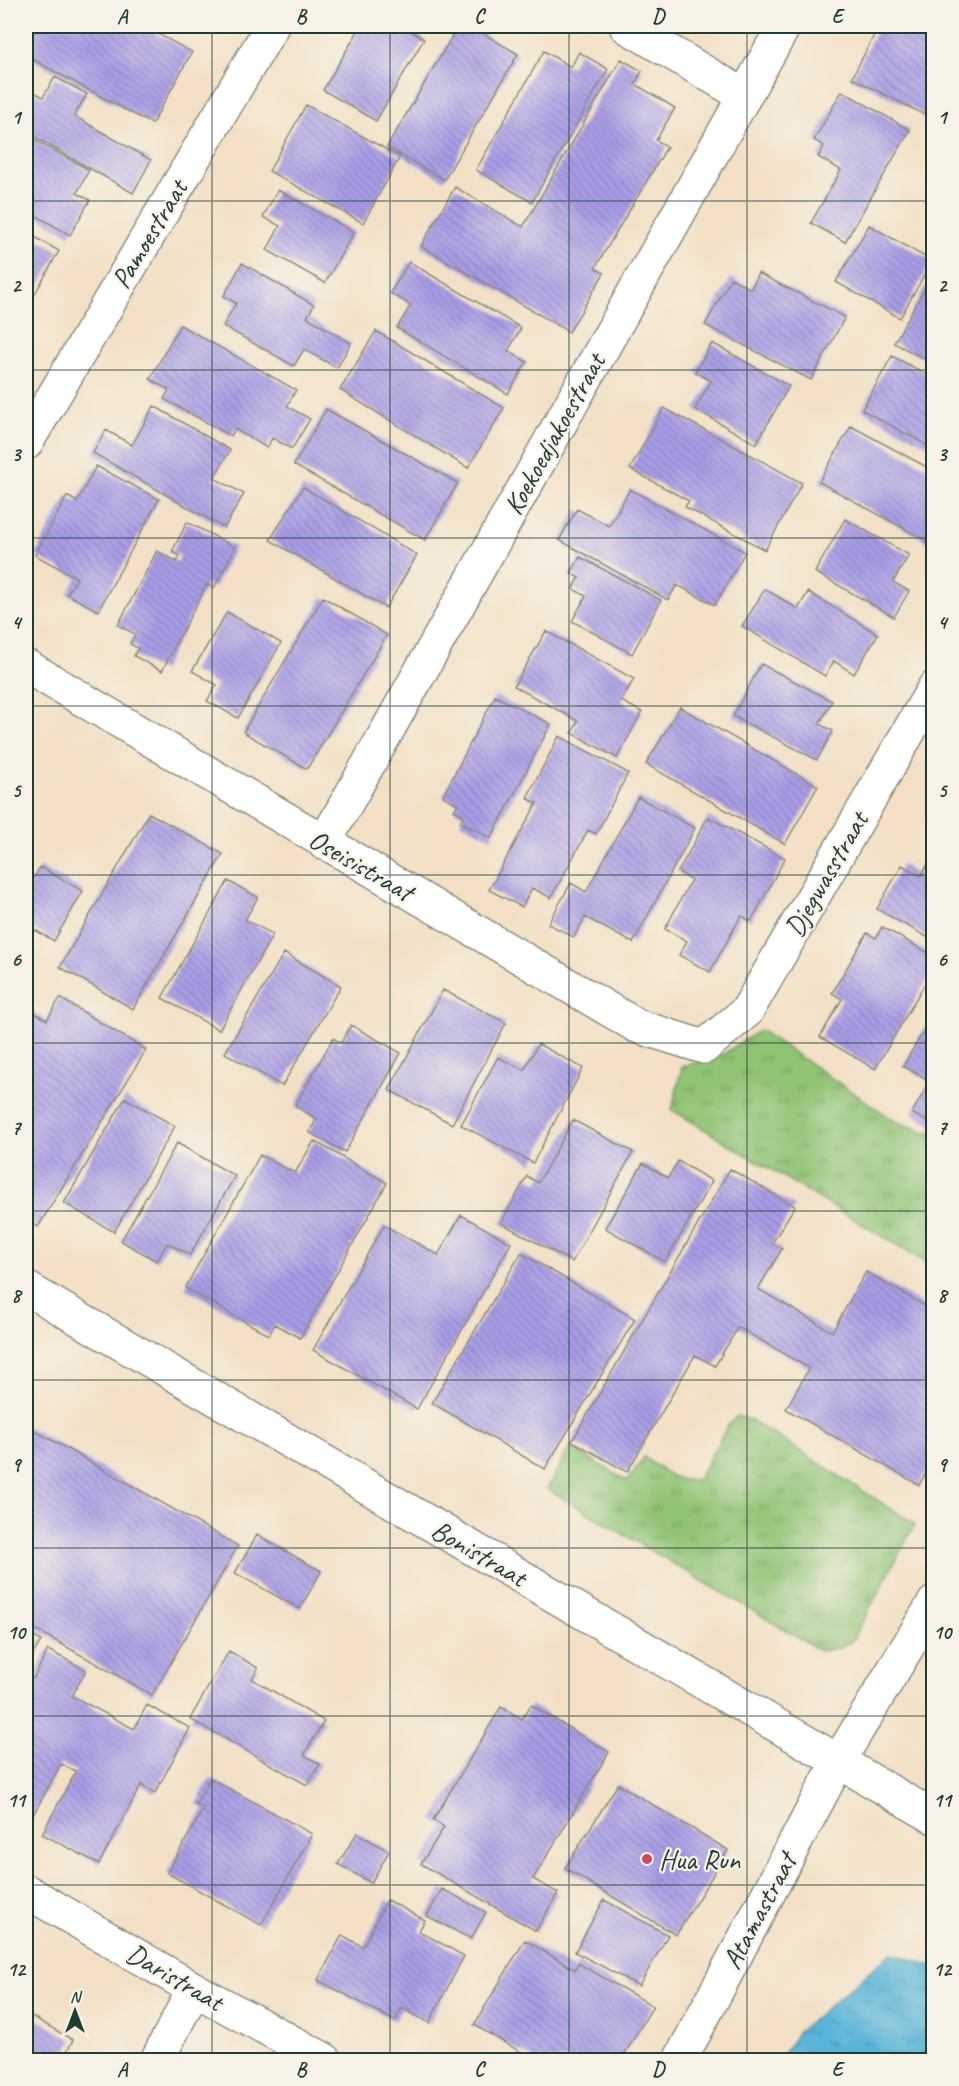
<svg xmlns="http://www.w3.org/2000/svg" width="959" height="2086" font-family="Caveat,sans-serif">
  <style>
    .grass { fill: url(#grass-tufts); stroke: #588054; stroke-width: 1.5 }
    .water { fill: url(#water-ripples); stroke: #3c7886; stroke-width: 1.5 }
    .building { fill: url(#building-back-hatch) }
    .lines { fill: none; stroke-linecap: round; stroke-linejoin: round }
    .minor-casing { stroke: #898e7d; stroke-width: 36 }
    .minor { stroke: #fff; stroke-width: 33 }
    .grid { fill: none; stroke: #1f3d34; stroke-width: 1.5; stroke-opacity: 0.55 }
    .poi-dot { fill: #d1495b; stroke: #f7f3e8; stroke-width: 2 }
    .labels { text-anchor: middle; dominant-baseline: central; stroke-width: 4.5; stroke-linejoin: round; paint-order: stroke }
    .street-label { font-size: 28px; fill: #1f3d34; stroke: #f7f3e8 }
    .poi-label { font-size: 28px; fill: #1f3d34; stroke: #f7f3e8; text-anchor: start }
    .neatline { fill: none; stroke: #1f3d34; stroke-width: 2 }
    .grid-label { font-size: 20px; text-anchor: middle; font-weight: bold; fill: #1f3d34 }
  </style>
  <defs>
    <pattern id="grass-tufts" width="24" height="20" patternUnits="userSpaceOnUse" patternTransform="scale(1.5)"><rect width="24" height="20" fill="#91c374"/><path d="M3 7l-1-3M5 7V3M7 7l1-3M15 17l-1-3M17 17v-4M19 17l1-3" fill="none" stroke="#76a060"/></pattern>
    <pattern id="water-ripples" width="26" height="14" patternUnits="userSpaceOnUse" patternTransform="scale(1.5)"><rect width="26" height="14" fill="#5ab4d8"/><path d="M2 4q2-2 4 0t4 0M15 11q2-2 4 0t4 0" fill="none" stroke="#4a94b0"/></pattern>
    <pattern id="building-back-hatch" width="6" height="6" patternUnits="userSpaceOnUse" patternTransform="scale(1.5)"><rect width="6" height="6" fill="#a99de6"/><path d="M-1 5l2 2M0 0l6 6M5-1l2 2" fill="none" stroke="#8981bb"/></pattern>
  </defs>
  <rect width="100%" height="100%" fill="#f7f3e8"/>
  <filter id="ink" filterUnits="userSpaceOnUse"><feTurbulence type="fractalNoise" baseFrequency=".0167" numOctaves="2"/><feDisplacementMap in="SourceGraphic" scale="12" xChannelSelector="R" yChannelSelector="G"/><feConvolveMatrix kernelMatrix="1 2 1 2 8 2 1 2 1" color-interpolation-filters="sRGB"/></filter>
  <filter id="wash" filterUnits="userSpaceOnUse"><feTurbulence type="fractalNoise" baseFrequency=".008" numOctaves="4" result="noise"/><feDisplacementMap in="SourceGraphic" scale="24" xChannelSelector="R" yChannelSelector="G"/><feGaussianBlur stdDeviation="1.35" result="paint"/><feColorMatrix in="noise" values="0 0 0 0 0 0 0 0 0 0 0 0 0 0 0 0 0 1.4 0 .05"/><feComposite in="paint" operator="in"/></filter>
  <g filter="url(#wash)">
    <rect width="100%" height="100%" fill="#f3e0c6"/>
    <path class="grass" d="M760 1030 897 1122 933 1134V1267L672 1110 682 1067 725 1053Z
      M737 1416 751 1420 915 1524 852 1641 838 1648 821 1651 547 1489 570 1447 627 1481 644 1457C661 1469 676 1485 698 1479L727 1427Z"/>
    <path class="water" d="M891 1953 933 1966V2060H779L797 2033Z"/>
    <g id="blocks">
      <path class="building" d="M26 26H143L192 52 152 124 26 56Z
        M361 26H404L424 39 376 121 323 90Z
        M458 26H470L518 54 444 180 387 147Z
        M879 26H934V94L923 114 852 78Z
        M544 51 571 67 579 52 608 69 532 202 476 170Z
        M621 59 642 71 635 84 675 108 656 140 667 147 595 268 604 273 569 332 421 246 455 187 523 227Z
        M55 77 87 94 74 116 151 160 133 193 26 132V87L43 97Z
        M842 91 910 130 845 242 811 223 841 170 818 157 824 146 814 140Z
        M306 105 400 157 363 223 269 171Z
        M26 135 89 170 77 193 90 200 70 235 26 210Z
        M278 190 354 232 325 283 267 250 280 226 263 217Z
        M869 225 932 261 900 318 836 282Z
        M26 232 59 251 28 306 26 304Z
        M409 262 521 328 508 351 527 362 508 394 397 328 411 305 390 293Z
        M242 263 314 305 307 317 351 343 337 368 304 349 294 366 223 326 236 303 224 296Z
        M934 272V364L894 343Z
        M758 273 845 317 811 380 705 325 731 278 751 289Z
        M180 325 296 390 287 406 310 419 292 449 272 438 267 448 235 429 231 436 164 399 169 390 150 379Z
        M376 331 504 408 468 468 340 390Z
        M712 343 789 386 756 444 695 409 711 381 695 372Z
        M892 356 934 378V449L862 410Z
        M154 406 230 450 214 478 244 494 224 528 93 453 106 430 132 445Z
        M664 408 802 483 765 550 685 507 689 501 630 469Z
        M326 409 458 483 425 540 294 465Z
        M851 426 934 471V545L819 482Z
        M96 466 159 499 98 611 67 594 77 578 35 555 67 496 77 502Z
        M303 487 417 555 386 608 270 540Z
        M630 489 745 552 715 605 677 585 668 600 559 540 577 509 609 526Z
        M845 519 909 555 893 582 909 591 894 617 815 572Z
        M187 522 235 547 214 588 207 584 162 671 134 656 138 648 130 644 135 634 118 625 157 551 177 562 180 556 172 552Z
        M580 557 661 600 632 654 572 621 586 596 573 589 579 578 571 573Z
        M765 589 798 609 808 592 878 634 854 674 834 661 825 676 742 626Z
        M323 597 387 635 307 769 243 732Z
        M227 612 281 643 238 718 207 701 217 685 192 671Z
        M546 631 634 679 621 701 642 712 617 758 572 733 578 721 514 686Z
        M761 664 832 701 819 724 833 731 817 760 733 716Z
        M495 696 551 724 491 838 460 822 464 815 454 810 458 804 443 796Z
        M680 707 818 786 785 844 646 764Z
        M559 736 628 773 596 834 588 830 551 898 532 888 522 907 489 890 537 803 527 798Z
        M638 797 695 828 633 943 585 917 574 937 548 924 571 883 586 892Z
        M149 813 223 854 133 1009 60 967Z
        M708 817 785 858 751 921 741 916 710 972 679 955 687 941 665 929 691 880 678 872Z
        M934 854V941L877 909 902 865 921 876Z
        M40 867 83 891 54 941 26 925V891Z
        M228 881 258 897 245 920 273 934 219 1030 162 998Z
        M882 927 934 956V968L875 1069 820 1037 842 999 832 993 867 933 876 938Z
        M284 953 341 986 282 1086 225 1053Z
        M443 990 506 1023 452 1124 389 1090Z
        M60 998 146 1050 38 1227 26 1220V1008L47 1020Z
        M934 1013V1126L912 1113 930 1081 903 1066Z
        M351 1025 401 1053 345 1152 309 1132 317 1119 295 1106 333 1038 341 1043Z
        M538 1044 583 1068 533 1163 461 1125 498 1057 524 1070Z
        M125 1098 175 1126 114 1232 64 1203Z
        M573 1120 633 1152 572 1262 501 1223 527 1176 538 1183Z
        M314 1141 387 1183 300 1338 275 1324 269 1335 185 1288 260 1155 295 1173Z
        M177 1143 235 1176 190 1255 167 1243 157 1261 121 1241Z
        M678 1161 712 1181 665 1262 605 1228 643 1163 668 1178Z
        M730 1169 795 1206 772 1243 782 1249 758 1289 832 1332 866 1272 934 1311V1460L919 1485 786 1409 809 1368 738 1327 715 1366 695 1355 627 1472 572 1441Z
        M461 1215 511 1243 417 1409 313 1350 384 1225 438 1255Z
        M521 1253 635 1319 545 1469 432 1403Z
        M27 1426 238 1546 152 1695 26 1624Z
        M257 1535 321 1571 300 1609 235 1573Z
        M26 1632 41 1641 30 1659 26 1656Z
        M48 1650 86 1670 72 1696 134 1729 147 1705 190 1728 155 1793 141 1785 99 1864 42 1834 76 1771 61 1764 28 1824 26 1823V1675L33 1679Z
        M229 1651 258 1668 252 1679 324 1721 304 1755 320 1764 307 1785 190 1719Z
        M531 1705 609 1752 533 1879 558 1893 536 1931 421 1864 444 1827 433 1820 501 1707 522 1719Z
        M210 1778 312 1834 261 1925 167 1873 204 1808 196 1804Z
        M618 1784 728 1850 676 1935 565 1868Z
        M357 1833 389 1851 371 1883 338 1864Z
        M442 1889 486 1912 471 1939 427 1916Z
        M387 1900 425 1920 419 1931 464 1956 429 2023 402 2008 395 2021 318 1980 342 1935 363 1947Z
        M604 1900 668 1935 639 1986 575 1952Z
        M525 1940 575 1970 578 1963 653 2006 621 2060H535L474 2025Z
        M26 2013 73 2040 62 2060H26Z"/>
    </g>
  </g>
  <g filter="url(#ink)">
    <use href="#blocks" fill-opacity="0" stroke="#898e7d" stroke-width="1.5"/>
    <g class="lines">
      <defs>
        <path id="minor" d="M626 26 745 96
          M26 443 272 26
          M26 666 637 1026 704 1047 747 1011 934 688
          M324 843 784 26
          M26 1288 934 1817
          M26 1891 194 1989 325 2060
          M157 2060 194 1989
          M680 2060 838 1762 934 1603"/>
      </defs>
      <use href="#minor" class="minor-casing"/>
      <use href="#minor" class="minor"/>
    </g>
  </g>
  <path class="grid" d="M212 26V2060M390 26V2060M569 26V2060M747 26V2060M26 201H934M26 370H934M26 538H934M26 706H934M26 875H934M26 1043H934M26 1211H934M26 1380H934M26 1548H934M26 1716H934M26 1885H934"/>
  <circle class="poi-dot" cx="647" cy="1859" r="6"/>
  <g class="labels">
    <g class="street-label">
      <text transform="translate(149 234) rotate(-59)">Pamoestraat</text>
      <text transform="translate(554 434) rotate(-61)">Koekoedjakoestraat</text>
      <text transform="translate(361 865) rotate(30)">Oseisistraat</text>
      <text transform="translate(826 874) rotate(-60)">Djegwasstraat</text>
      <text transform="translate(479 1553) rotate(30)">Bonistraat</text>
      <text transform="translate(759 1911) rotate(-62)">Atamastraat</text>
      <text transform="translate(175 1977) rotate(30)">Daristraat</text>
    </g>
    <g class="poi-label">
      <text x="659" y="1859">Hua Run</text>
    </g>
  </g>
  <rect width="959" height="2086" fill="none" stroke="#f7f3e8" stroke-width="66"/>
  <g transform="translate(75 2011)" stroke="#f7f3e8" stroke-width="4.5" paint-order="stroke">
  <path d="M0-4.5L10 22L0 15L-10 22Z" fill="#1f3d34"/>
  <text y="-9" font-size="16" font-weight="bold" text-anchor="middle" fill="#1f3d34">N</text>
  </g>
  <rect x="33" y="33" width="893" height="2020" class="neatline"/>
  <g class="grid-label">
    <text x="122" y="23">A</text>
    <text x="301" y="23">B</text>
    <text x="479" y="23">C</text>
    <text x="658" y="23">D</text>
    <text x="837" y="23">E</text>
    <text x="16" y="124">1</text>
    <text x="942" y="124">1</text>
    <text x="16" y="292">2</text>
    <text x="942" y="292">2</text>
    <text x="16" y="461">3</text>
    <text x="942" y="461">3</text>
    <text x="16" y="629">4</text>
    <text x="942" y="629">4</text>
    <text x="16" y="797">5</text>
    <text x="942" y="797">5</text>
    <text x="16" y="966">6</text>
    <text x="942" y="966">6</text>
    <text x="16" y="1134">7</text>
    <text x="942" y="1134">7</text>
    <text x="16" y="1302">8</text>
    <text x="942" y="1302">8</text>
    <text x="16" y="1471">9</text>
    <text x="942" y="1471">9</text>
    <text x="16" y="1639">10</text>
    <text x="942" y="1639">10</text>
    <text x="16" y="1807">11</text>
    <text x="942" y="1807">11</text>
    <text x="16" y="1976">12</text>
    <text x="942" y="1976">12</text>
    <text x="122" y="2076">A</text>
    <text x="301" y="2076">B</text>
    <text x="479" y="2076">C</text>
    <text x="658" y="2076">D</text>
    <text x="837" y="2076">E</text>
  </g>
</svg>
